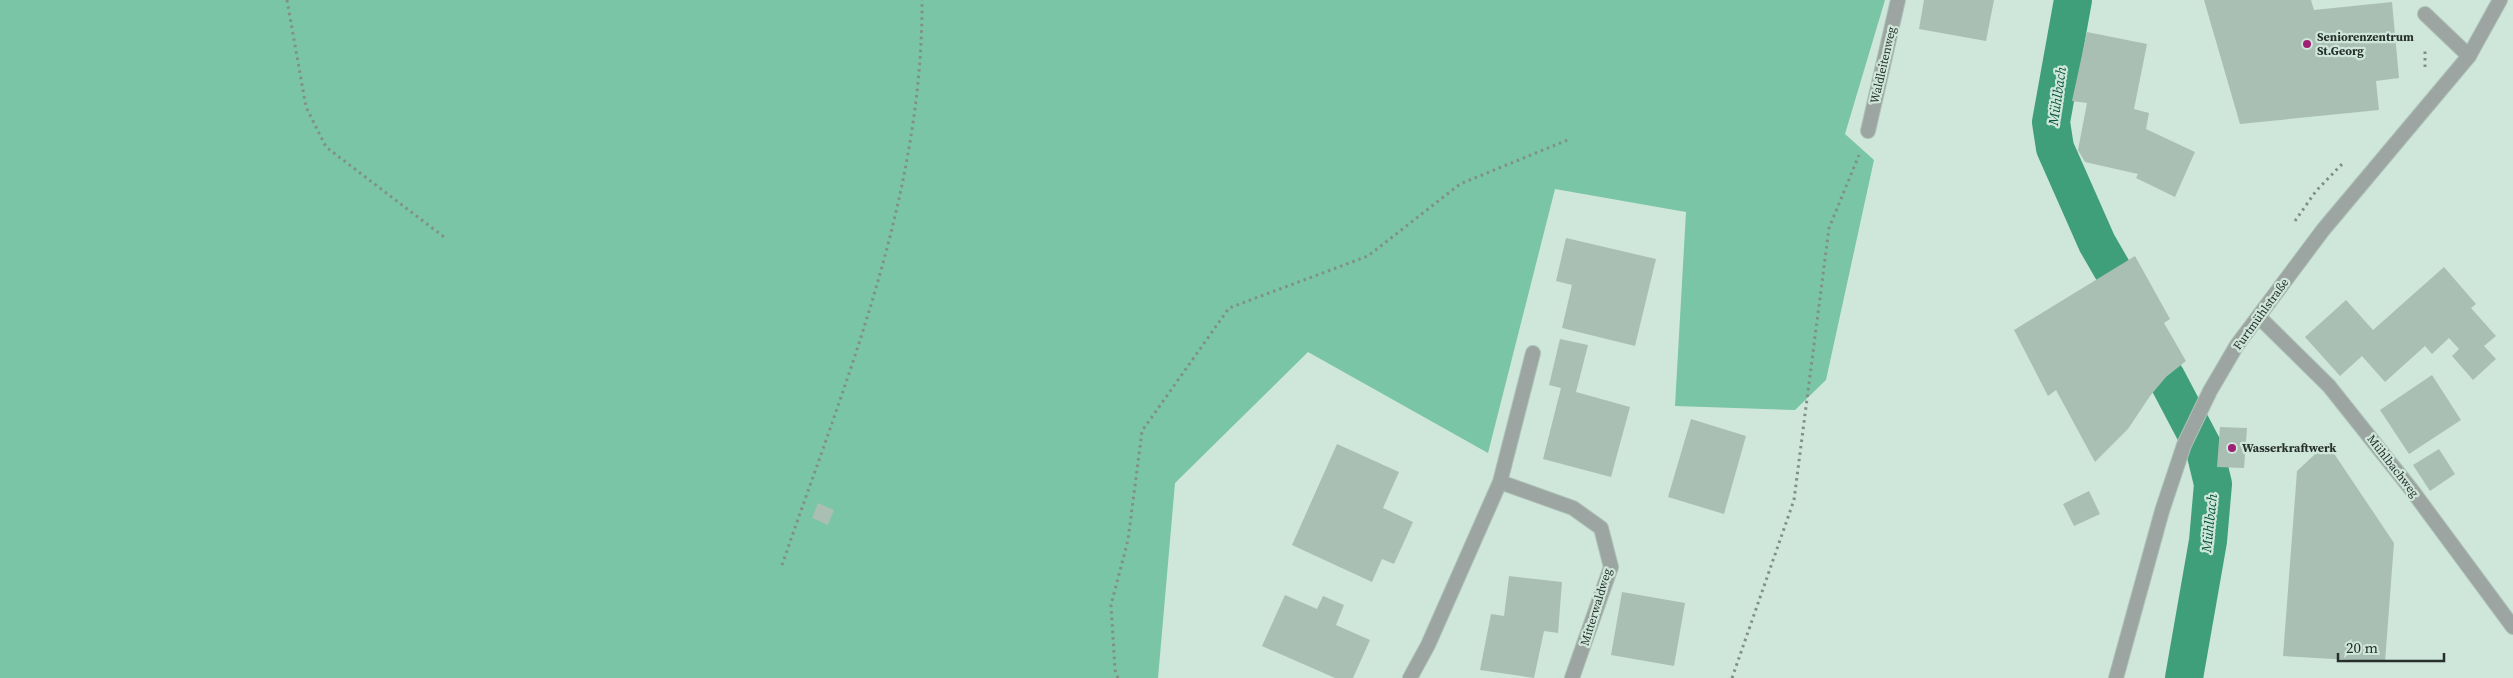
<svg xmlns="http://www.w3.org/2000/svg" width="2513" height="678" font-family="'Source Serif 4',serif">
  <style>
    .green { fill: #7ac5a5 }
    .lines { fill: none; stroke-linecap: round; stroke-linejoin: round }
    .canal { stroke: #3f9f7b; stroke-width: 38 }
    .building { fill: #a9bfb4 }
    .service-casing { stroke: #adc2b8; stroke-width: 16 }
    .minor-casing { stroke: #adc2b8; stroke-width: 16 }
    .path { stroke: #809089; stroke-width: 3; stroke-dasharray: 2.5 4; stroke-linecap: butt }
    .service { stroke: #9ca5a1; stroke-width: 14 }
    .minor { stroke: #9ca5a1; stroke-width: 14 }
    .poi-dot { fill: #9f2175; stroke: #cfe6db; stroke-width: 2 }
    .labels { text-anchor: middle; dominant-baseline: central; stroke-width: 4.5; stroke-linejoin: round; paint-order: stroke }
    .poi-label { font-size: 12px; font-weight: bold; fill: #27302c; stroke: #cfe6db; text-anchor: start }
    .street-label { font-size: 12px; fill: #27302c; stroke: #cfe6db }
    .water-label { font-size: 14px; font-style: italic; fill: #05553d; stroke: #cfe6db }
  </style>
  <rect width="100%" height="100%" fill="#cfe6db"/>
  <path class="green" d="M0 0H1885L1845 134 1874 160 1826 380 1795 410 1675 406 1686 212 1555 189 1488 453 1308 352 1175 483 1158 678H0Z"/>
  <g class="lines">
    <path class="canal" d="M2073 0 2051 122 2055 148 2097 243 2112 269
      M2166 377 2205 451 2213 484 2208 541 2184 678"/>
  </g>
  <path class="building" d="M1924 0H1994L1986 41 1919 29Z
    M2204 0H2311L2314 10 2392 2 2399 78 2376 81 2379 110 2240 124Z
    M2087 32 2147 44 2134 109 2149 113 2146 129 2195 152 2175 197 2136 178 2138 174 2085 162 2078 150 2087 103 2072 101Z
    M1566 238 1656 259 1635 346 1562 328 1572 285 1556 281Z
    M2135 256 2170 319 2164 323 2186 361 2166 377 2150 396 2128 429 2095 462 2056 390 2048 396 2014 330Z
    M2444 267 2476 304 2471 308 2496 336 2484 346 2496 359 2473 380 2452 356 2459 349 2449 338 2432 354 2425 346 2385 382 2362 356 2340 376 2305 337 2346 300 2373 330Z
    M1560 339 1588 345 1576 392 1630 407 1611 477 1543 459 1561 388 1549 385Z
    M2432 375 2461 420 2409 454 2380 410Z
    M1691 419 1746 436 1724 514 1668 497Z
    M2220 427 2247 428 2244 468 2217 467Z
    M2327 443 2394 543 2385 662 2283 656 2297 471Z
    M1337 444 1399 472 1383 508 1413 522 1394 564 1382 559 1372 582 1292 545Z
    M2439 449 2455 474 2430 491 2413 465Z
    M2089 491 2100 514 2074 526 2063 504Z
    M818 503 834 510 828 525 812 518Z
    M1509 576 1562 582 1558 633 1544 631 1534 678 1480 670 1491 614 1504 616Z
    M1622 592 1685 603 1674 666 1611 655Z
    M1285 595 1317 609 1323 596 1344 605 1336 625 1370 640 1353 678H1335L1262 646Z"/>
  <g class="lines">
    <defs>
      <path id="service" d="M2425 14 2469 56"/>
      <path id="minor" d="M1868 131 1898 0
        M2259 317 2329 386 2411 489 2513 627
        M1500 482 1573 508 1601 528 1611 567 1572 678
        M1410 678 1428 645 1500 482 1533 353
        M2116 678 2162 511 2184 445 2210 391 2237 345 2323 230 2469 56 2500 0"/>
    </defs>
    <use href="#service" class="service-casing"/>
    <use href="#minor" class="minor-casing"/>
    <path class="path" d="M287 0 306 107 326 147 444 237
      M2425 67V50
      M2295 221 2316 191 2343 163
      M782 565C845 382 923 197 922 0
      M1118 678 1115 670 1111 605 1128 540 1142 431 1229 308 1368 256 1460 184 1570 139
      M1732 678 1794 500 1829 228 1859 155"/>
    <use href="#service" class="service"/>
    <use href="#minor" class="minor"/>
  </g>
  <g class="poi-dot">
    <circle cx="2307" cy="44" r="5"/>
    <circle cx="2232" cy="448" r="5"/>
  </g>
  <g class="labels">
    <g class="poi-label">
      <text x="2317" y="37">Seniorenzentrum<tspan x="2317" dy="14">St.Georg</tspan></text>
      <text x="2242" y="448">Wasserkraftwerk</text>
    </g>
    <g class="street-label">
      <text transform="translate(1883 65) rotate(-77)">Waldleitenweg</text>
      <text transform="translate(2261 314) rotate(-54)">Furtmühlstraße</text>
      <text transform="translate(2393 466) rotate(52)">Mühlbachweg</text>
      <text transform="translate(1596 607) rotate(-73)">Mitterwaldweg</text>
    </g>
    <g class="water-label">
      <text transform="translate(2057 96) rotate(-82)">Mühlbach</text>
      <text transform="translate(2209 523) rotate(-84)">Mühlbach</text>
    </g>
  </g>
  <path d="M2338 653v8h106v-8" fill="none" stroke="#27302c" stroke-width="2.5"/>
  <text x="2346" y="653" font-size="15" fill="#27302c" stroke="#cfe6db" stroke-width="4" paint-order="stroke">20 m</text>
</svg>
